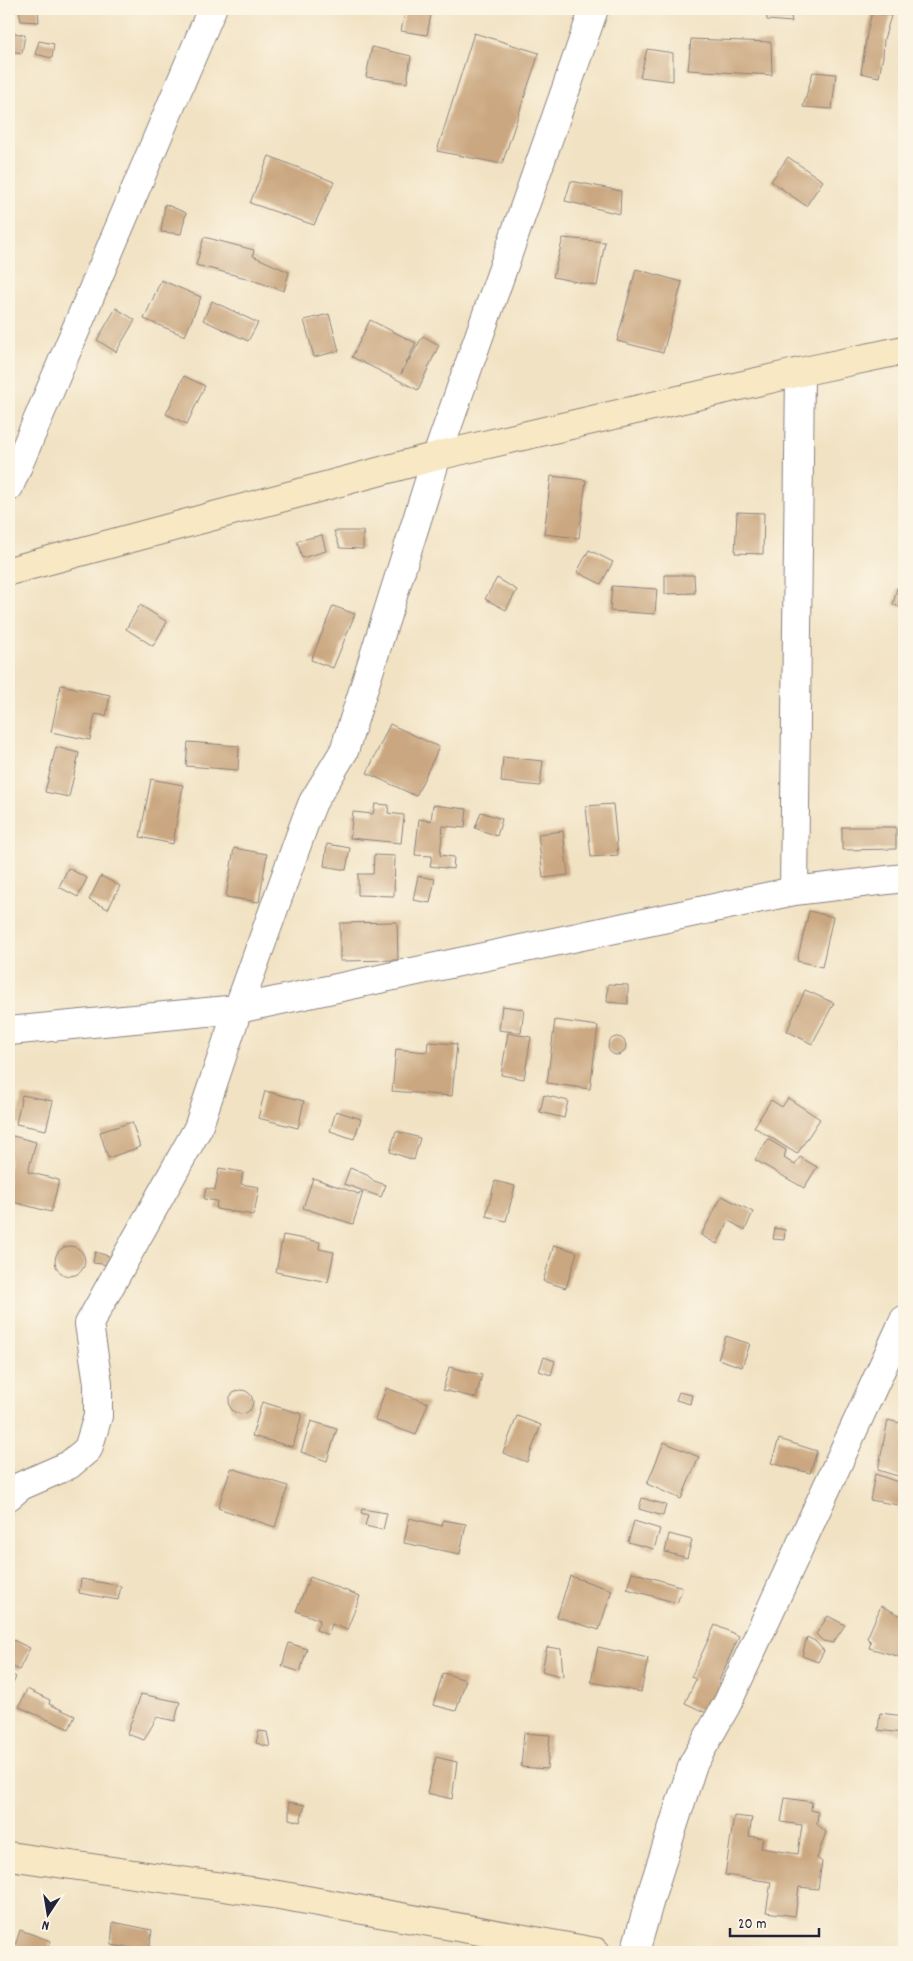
<svg xmlns="http://www.w3.org/2000/svg" width="913" height="1961" font-family="Dekko,sans-serif">
  <style>
    .building { fill: #caa780 }
    .lines { fill: none; stroke-linecap: round; stroke-linejoin: round }
    .street-casing { stroke: #8a827f; stroke-width: 30 }
    .secondary-casing { stroke: #8a827f; stroke-width: 30 }
    .street { stroke: #fff; stroke-width: 28 }
    .secondary { stroke: #f8e8c3; stroke-width: 28 }
  </style>
  <rect width="100%" height="100%" fill="#fcf5e5"/>
  <filter id="ink" filterUnits="userSpaceOnUse"><feTurbulence type="fractalNoise" baseFrequency=".02" numOctaves="2"/><feDisplacementMap in="SourceGraphic" scale="10" xChannelSelector="R" yChannelSelector="G"/><feConvolveMatrix kernelMatrix="1 2 1 2 8 2 1 2 1" color-interpolation-filters="sRGB"/></filter>
  <filter id="wash" filterUnits="userSpaceOnUse"><feTurbulence type="fractalNoise" baseFrequency=".0096" numOctaves="4" result="noise"/><feDisplacementMap in="SourceGraphic" scale="20" xChannelSelector="R" yChannelSelector="G"/><feGaussianBlur stdDeviation="1.12" result="paint"/><feColorMatrix in="noise" values="0 0 0 0 0 0 0 0 0 0 0 0 0 0 0 0 0 1.4 0 .05"/><feComposite in="paint" operator="in"/></filter>
  <g filter="url(#wash)">
    <rect width="100%" height="100%" fill="#f1e2c3"/>
    <g id="blocks">
      <path class="building" d="M19 9H38L39 22 21 21Z
        M406 9H432L427 35 401 31Z
        M766 9H790L792 22 767 20Z
        M872 12 891 16 884 39 883 56 879 77 861 73 867 33Z
        M9 32 25 35 22 53 9 51Z
        M474 33 539 53 502 164 437 151Z
        M691 39 771 42 772 75 688 70Z
        M39 41 54 44 52 58 35 54Z
        M372 47 411 56 407 83 366 77Z
        M647 49 673 53V81L640 77Z
        M813 72 836 74 832 109 803 107Z
        M269 156 334 182 314 225 250 203Z
        M788 157 823 181 806 206 771 181Z
        M571 181 621 191 620 214 565 201Z
        M165 204 186 213 181 234 161 232Z
        M204 237 254 250 253 256 289 272 284 291 246 278 196 265Z
        M563 238 605 242 597 286 553 277Z
        M636 269 682 282 663 353 617 341Z
        M161 280 201 297 185 336 144 319Z
        M212 301 258 323 248 341 203 320Z
        M116 308 135 320 116 352 97 340Z
        M329 314 339 351 314 357 304 320Z
        M370 320 416 343 401 374 423 336 439 345 418 390 352 357Z
        M184 376 205 386 187 424 166 414Z
        M551 476 586 480 579 538 544 534Z
        M737 512 764 513 763 554 735 553Z
        M334 531H363V549L340 548Z
        M322 535 326 551 302 558 297 541Z
        M589 550 613 562 601 584 577 572Z
        M665 575H694L695 593 665 594Z
        M497 578 517 590 506 610 485 599Z
        M612 586 657 589 655 614 610 611Z
        M897 588 904 589V607L893 605Z
        M140 605 167 622 153 646 126 629Z
        M333 606 355 614 333 668 311 660Z
        M61 685 110 695 106 716 95 714 90 740 51 732Z
        M390 724 439 747 416 796 367 773Z
        M188 742 239 746 238 770 186 766Z
        M56 747 79 753 69 797 45 792Z
        M503 757 543 761 540 786 501 782Z
        M151 779 183 785 173 844 140 837Z
        M375 804 389 805 388 813 404 815 401 843 350 838 353 812 373 814Z
        M613 804 618 855 591 857 586 806Z
        M433 805 467 809 465 828 443 826 440 855 454 857 453 869 430 866 432 856 415 855 419 819 431 821Z
        M481 812 502 819 497 836 475 828Z
        M842 827H896V849L842 850Z
        M563 831 568 875 543 878 538 834Z
        M327 844 350 848 346 870 324 866Z
        M234 848 267 854 259 902 226 897Z
        M374 855 395 856 394 896 358 895V874H373Z
        M68 868 87 878 78 897 59 887Z
        M101 876 120 886 108 909 89 900Z
        M418 876 435 879 430 903 413 900Z
        M809 911 833 917 822 967 797 961Z
        M397 922 398 960 340 961V923Z
        M608 984 628 985V1004L607 1002Z
        M805 990 834 1003 812 1044 787 1031Z
        M502 1006 524 1009 521 1033 499 1030Z
        M555 1020 598 1026 590 1089 547 1083Z
        M508 1033 531 1037 524 1079 501 1075Z
        M608 1046a9 9 0 1 1 18 0a9 9 0 1 1-18 0Z
        M428 1042 457 1044 452 1096 392 1091 396 1049 427 1052Z
        M265 1091 304 1101 298 1128 258 1118Z
        M22 1095 53 1101 46 1130 16 1124Z
        M544 1095 568 1101 564 1118 540 1112Z
        M788 1098 820 1119 797 1154 754 1127 771 1100 782 1107Z
        M336 1111 361 1119 354 1139 330 1131Z
        M132 1122 140 1147 108 1158 100 1132Z
        M396 1131 420 1138 414 1160 390 1152Z
        M9 1135 36 1142 28 1172 59 1180 51 1212 9 1201Z
        M768 1139 786 1150 784 1158 795 1165 800 1157 817 1167 804 1188 755 1160Z
        M219 1168 243 1172 241 1184 259 1187 254 1215 216 1209 217 1201 204 1199 206 1188 215 1190Z
        M350 1168 367 1175 374 1181 386 1185 381 1197 344 1184Z
        M313 1178 359 1194 363 1192 353 1224 303 1208Z
        M495 1181 515 1186 506 1221 486 1216Z
        M722 1196 753 1212 745 1230 729 1221 717 1244 701 1235Z
        M775 1228 785 1230 784 1240 773 1239Z
        M283 1235 320 1242 319 1249 334 1252 328 1282 276 1272Z
        M554 1245 577 1252 566 1288 543 1281Z
        M55 1261a15 15 0 1 1 30 0a15 15 0 1 1-30 0Z
        M95 1252 112 1257 110 1265 93 1263Z
        M726 1336 750 1344 742 1367 718 1359Z
        M544 1357 555 1361 551 1375 539 1371Z
        M449 1367 482 1375 476 1398 443 1390Z
        M386 1388 428 1403 416 1435 375 1420Z
        M229 1402a12 12 0 1 1 24 0a12 12 0 1 1-24 0Z
        M679 1392 692 1395 690 1404 676 1400Z
        M262 1402 302 1414 293 1447 252 1436Z
        M517 1416 541 1425 527 1462 503 1453Z
        M888 1420 904 1424V1478L878 1470Z
        M311 1421 337 1429 327 1461 301 1452Z
        M779 1439 817 1451 810 1473 771 1463Z
        M664 1442 699 1457 681 1499 647 1484Z
        M231 1468 288 1486 275 1527 218 1508Z
        M875 1474 904 1484V1506L870 1500Z
        M642 1498 666 1505 663 1516 639 1509Z
        M362 1509 387 1513 383 1530 365 1526 368 1515 361 1513Z
        M409 1518 442 1526 443 1520 466 1524 460 1554 404 1543Z
        M634 1521 660 1529 654 1549 628 1542Z
        M669 1534 692 1540 687 1558 665 1552Z
        M632 1572 683 1587 677 1603 627 1589Z
        M570 1576 612 1590 599 1630 557 1617Z
        M310 1577 360 1596 347 1630 332 1624 328 1635 316 1630 320 1620 296 1611Z
        M81 1579 121 1586 118 1600 79 1593Z
        M881 1606 904 1617V1658L869 1648 871 1642 867 1638Z
        M828 1616 845 1625 833 1643 823 1641 816 1634Z
        M715 1625 739 1636 718 1683 726 1687 713 1716 685 1703 696 1679 691 1677Z
        M807 1637 815 1641 824 1651 818 1662 802 1656Z
        M13 1640 30 1648 19 1670 9 1665V1649Z
        M289 1643 307 1649 300 1672 282 1666Z
        M547 1647 561 1649 563 1677 542 1671Z
        M598 1647 648 1658 641 1692 591 1682Z
        M9 1673 16 1677 9 1692Z
        M443 1673 466 1680 456 1711 433 1705Z
        M27 1689 50 1700 49 1704 75 1716 69 1729 19 1707Z
        M141 1694 180 1702 175 1721 157 1717 144 1740 127 1734Z
        M880 1713 904 1716 902 1733 878 1730Z
        M259 1731 267 1732 270 1747 256 1743Z
        M524 1733 550 1735 547 1769 521 1767Z
        M436 1757 457 1762 452 1799 427 1793Z
        M785 1798 812 1802 811 1810 818 1812 817 1824 826 1832 817 1858 822 1862 818 1889 799 1887 795 1916 766 1912 771 1882 725 1875 734 1816 752 1818 749 1836 763 1838 761 1848 798 1854 802 1825 781 1822Z
        M289 1802 305 1805 300 1822 289 1819Z
        M113 1922 152 1930 149 1951 111 1945Z
        M20 1930 51 1941 46 1952H13Z"/>
    </g>
  </g>
  <g filter="url(#ink)">
    <use href="#blocks" fill-opacity="0" stroke="#8a827f" stroke-width="1"/>
    <g class="lines">
      <defs>
        <path id="street" d="M9 487 212 9
          M794 891 800 372
          M9 1031 238 1009 794 891 904 878
          M9 1496 21 1486 69 1465 88 1449 98 1416V1383L89 1324 198 1128 238 1009 305 822 313 802 344 751 437 456 594 9
          M635 1952 653 1889 693 1764 727 1704 904 1320"/>
        <path id="secondary" d="M9 571 437 456 800 372 904 350
          M9 1856 279 1895 596 1952"/>
      </defs>
      <use href="#street" class="street-casing"/>
      <use href="#secondary" class="secondary-casing"/>
      <use href="#street" class="street"/>
      <use href="#secondary" class="secondary"/>
    </g>
  </g>
  <rect width="913" height="1961" fill="none" stroke="#fcf5e5" stroke-width="30"/>
  <g transform="translate(48 1914) rotate(192)" stroke="#fcf5e5" stroke-width="4" paint-order="stroke">
  <path d="M0-4L9 19L0 12L-9 19Z" fill="#22223b"/>
  <text y="-8" font-size="14" font-weight="bold" text-anchor="middle" fill="#22223b">N</text>
  </g>
  <path d="M730 1928v8h89v-8" fill="none" stroke="#22223b" stroke-width="2.5"/>
  <text x="738" y="1928" font-size="15" fill="#22223b" stroke="#fcf5e5" stroke-width="4" paint-order="stroke">20 m</text>
</svg>
